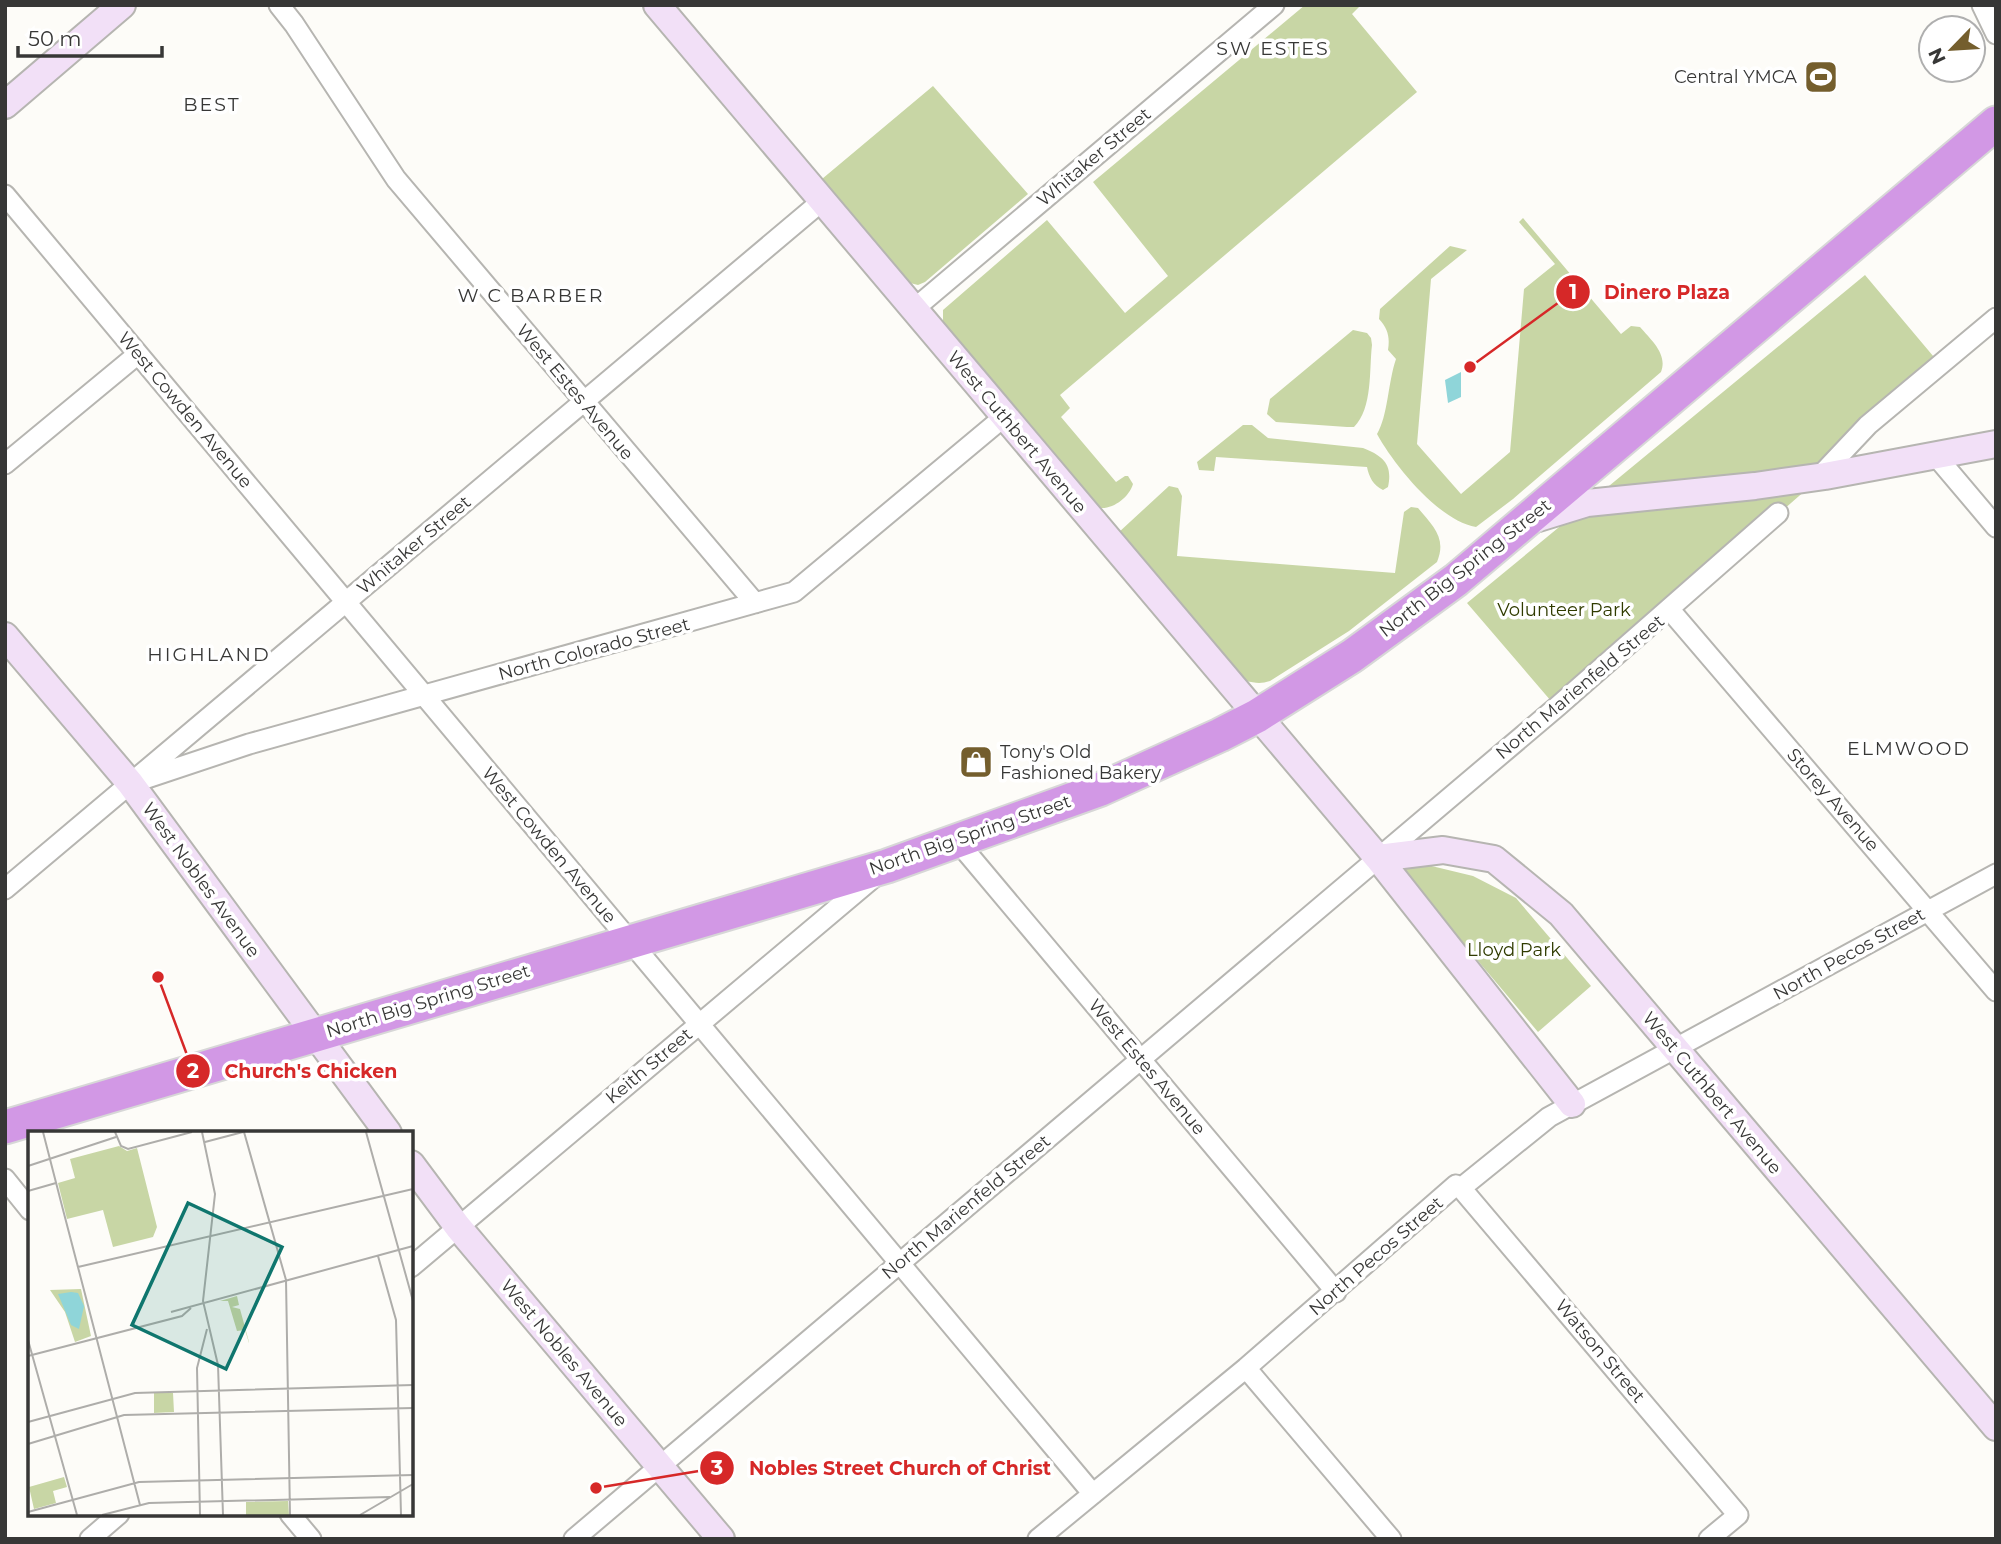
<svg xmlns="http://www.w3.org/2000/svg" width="2001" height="1544" font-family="Montserrat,sans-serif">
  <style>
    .green { fill: #c8d6a5 }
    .water { fill: #8fd5d9 }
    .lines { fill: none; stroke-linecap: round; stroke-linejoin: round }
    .street-casing { stroke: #b6b5b1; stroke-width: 23 }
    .secondary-casing { stroke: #b6b5b1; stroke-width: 30 }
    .highway-casing { stroke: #d7d7d7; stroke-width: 37 }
    .street { stroke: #fff; stroke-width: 19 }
    .secondary { stroke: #f2e0f7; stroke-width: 26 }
    .highway { stroke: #d298e5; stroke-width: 33 }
    .labels { text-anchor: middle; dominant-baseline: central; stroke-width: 7; stroke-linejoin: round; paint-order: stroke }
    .poi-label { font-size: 18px; fill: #373736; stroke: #fff; text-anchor: end }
    .street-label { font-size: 18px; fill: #373736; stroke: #fff }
    .park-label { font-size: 18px; fill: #303b00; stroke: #fff }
    .neighbourhood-label { font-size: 19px; letter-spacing: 2px; fill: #373736; stroke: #fff }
    .inset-road { fill: none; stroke: #aeadaa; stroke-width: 2 }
    .view { fill: #0f766e; fill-opacity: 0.15; stroke: #0f766e; stroke-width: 3.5 }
    .inset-edge { fill: none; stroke: #373736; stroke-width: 3.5 }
    .leader { fill: none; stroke: #d62828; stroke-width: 2.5 }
    .callout-dot { fill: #d62828; stroke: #fff; stroke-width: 2.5 }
    .mark-label { font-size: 21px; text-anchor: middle; font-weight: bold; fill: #fff }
    .callout-label { font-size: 19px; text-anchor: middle; font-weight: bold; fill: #d62828; stroke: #fff; stroke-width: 7; stroke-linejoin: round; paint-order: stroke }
  </style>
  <rect width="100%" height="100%" fill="#fdfcf8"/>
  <path class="green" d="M1305 5H1361L1352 14 1417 92 1060 395 1070 408 1061 417 1116 482 1125 476H1128L1133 484C1129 498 1110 512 1096 507L943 323V310L1047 220 1125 313 1168 276 1093 182Z
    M933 86 1028 194 925 282 918 285 910 283 822 179Z
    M1523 218 1621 334 1631 326 1640 327C1651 340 1668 354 1661 372L1513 499 1476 527C1439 521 1394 465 1377 434 1388 416 1388 382 1396 359L1388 350C1390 337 1388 329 1379 319L1380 309 1450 246 1467 250 1431 279 1417 444 1461 494 1510 452 1524 289 1555 264 1519 222Z
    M1865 275 1944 369 1557 708 1467 603Z
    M1353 330 1367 333 1371 338 1372 345C1369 370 1373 408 1354 427H1347L1276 422 1267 414 1270 399Z
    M1243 425H1252L1268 438 1363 448C1383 456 1393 464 1388 487L1383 490C1373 485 1369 477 1367 467L1216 457 1214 471 1199 470 1197 462Z
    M1169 486 1178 488 1182 496 1177 556 1395 573 1404 512 1411 507 1418 508C1433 526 1447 538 1437 562L1349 631 1270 681C1261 684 1255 683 1246 681L1118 533Z
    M1415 862 1473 876 1516 898 1591 986 1538 1032 1403 872Z"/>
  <path class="water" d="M1461 372V397L1448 403 1445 380Z"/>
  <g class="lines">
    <defs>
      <path id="street" d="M279 5 294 24 396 179 755 603
        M1982 5 1996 34
        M5 195 1093 1494
        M914 309 1274 5
        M1936 456 1996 527
        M5 464 138 354
        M1819 477 1868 425 1996 318
        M1670 610 1996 991
        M141 780 249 744 794 592 1005 416
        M958 842 1336 1292
        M5 889 822 201
        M5 1179 30 1210
        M1461 1188 1738 1515 1709 1539
        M411 1267 873 878
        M1246 1368 1391 1539
        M290 1514 311 1539
        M90 1539 119 1514
        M574 1539 1558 706 1778 513
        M1038 1539 1246 1368 1456 1185 1461 1188 1549 1117 1996 874"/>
      <path id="secondary" d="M657 5 1378 858 1572 1104
        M5 105 122 5
        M1532 520 1587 503 1755 486 1825 476 1996 444
        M5 636 130 783 388 1133
        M1378 858 1443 850 1494 859 1561 914 1996 1427
        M411 1164 458 1227 721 1539"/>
      <path id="highway" d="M5 1127 887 866 1101 789 1220 735 1257 716 1352 656 1456 580 1996 123"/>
    </defs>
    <use href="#street" class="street-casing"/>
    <use href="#secondary" class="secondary-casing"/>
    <use href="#highway" class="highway-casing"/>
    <use href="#street" class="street"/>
    <use href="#secondary" class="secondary"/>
    <use href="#highway" class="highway"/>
  </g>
  <defs>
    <symbol id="stadium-square" viewBox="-11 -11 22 22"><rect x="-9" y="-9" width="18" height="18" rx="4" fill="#745e2d" stroke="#fff"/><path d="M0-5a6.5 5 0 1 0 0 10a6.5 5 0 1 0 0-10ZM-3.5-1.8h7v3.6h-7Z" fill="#fff"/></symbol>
    <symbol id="shop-square" viewBox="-11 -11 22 22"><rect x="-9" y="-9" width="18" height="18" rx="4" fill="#745e2d" stroke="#fff"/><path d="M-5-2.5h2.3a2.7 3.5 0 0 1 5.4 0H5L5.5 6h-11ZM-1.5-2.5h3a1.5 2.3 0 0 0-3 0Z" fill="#fff"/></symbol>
  </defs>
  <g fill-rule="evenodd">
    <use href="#stadium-square" x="1802" y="58" width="38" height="38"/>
    <use href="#shop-square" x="957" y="743" width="38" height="38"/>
  </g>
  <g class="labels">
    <g class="poi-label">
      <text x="1797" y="77">Central YMCA</text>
      <text x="1000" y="752" text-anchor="start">Tony's Old<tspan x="1000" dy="21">Fashioned Bakery</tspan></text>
    </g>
    <g class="street-label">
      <text transform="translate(1094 157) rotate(-40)">Whitaker Street</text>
      <text transform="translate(575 392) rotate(50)">West Estes Avenue</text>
      <text transform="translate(185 410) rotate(50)">West Cowden Avenue</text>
      <text transform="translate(1017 432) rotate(50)">West Cuthbert Avenue</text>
      <text transform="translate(414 545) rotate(-40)">Whitaker Street</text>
      <text transform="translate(1465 568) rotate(-38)">North Big Spring Street</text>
      <text transform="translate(594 649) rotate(-15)">North Colorado Street</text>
      <text transform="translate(1580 687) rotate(-40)">North Marienfeld Street</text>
      <text transform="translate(1833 800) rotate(49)">Storey Avenue</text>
      <text transform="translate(970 835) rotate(-19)">North Big Spring Street</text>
      <text transform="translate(549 845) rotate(50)">West Cowden Avenue</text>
      <text transform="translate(201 880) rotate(54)">West Nobles Avenue</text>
      <text transform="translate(1849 954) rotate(-29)">North Pecos Street</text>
      <text transform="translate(428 1001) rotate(-17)">North Big Spring Street</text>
      <text transform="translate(649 1066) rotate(-40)">Keith Street</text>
      <text transform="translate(1147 1067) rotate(50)">West Estes Avenue</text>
      <text transform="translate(1712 1093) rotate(50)">West Cuthbert Avenue</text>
      <text transform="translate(966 1207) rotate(-40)">North Marienfeld Street</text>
      <text transform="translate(1376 1256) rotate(-41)">North Pecos Street</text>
      <text transform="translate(1600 1351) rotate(50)">Watson Street</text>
      <text transform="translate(564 1353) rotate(50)">West Nobles Avenue</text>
    </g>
    <g class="park-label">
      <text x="1564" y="610">Volunteer Park</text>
      <text x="1514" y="950">Lloyd Park</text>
    </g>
    <g class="neighbourhood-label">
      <text x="1273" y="48">SW ESTES</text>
      <text x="212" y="104">BEST</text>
      <text x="531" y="295">W C BARBER</text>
      <text x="209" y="654">HIGHLAND</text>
      <text x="1909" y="748">ELMWOOD</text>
    </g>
  </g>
  <g transform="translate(28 1131)">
    <rect width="385" height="385" fill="#fdfcf8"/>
    <path d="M91 15 99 20 109 17 129 96 125 106 85 116 75 79 39 88 30 52 47 47 42 28ZM53 158 63 205 47 211 37 181 22 159ZM209 165 211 174 204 176 212 178 221 211V212L217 199 209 200 200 170H192ZM126 262H145L146 281 126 282ZM36 346 39 356 25 360 28 372 6 378 1 356ZM260 370 261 384H218V371Z" fill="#c8d6a5"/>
    <path d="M43 161 50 162 56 175 51 198 43 194 30 163Z" fill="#8fd5d9"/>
    <path class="inset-road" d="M15 1 33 71M87 1 93 15 100 18 164 1M174 1 187 63 175 170 190 234 195 384M216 1 258 149 262 384M338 1 385 170M177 11 215 1M0 35 88 6M0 60 28 52M33 71 112 374M350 125 368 189 373 384M50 136 385 58M143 181 385 115M0 209 49 384M0 225 154 185 163 177M0 291 107 262 385 254M0 313 96 284 385 277M0 381 111 351 385 344M74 384 121 372 362 366M172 384 169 237 179 198M332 384 385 353"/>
    <path class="view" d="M160 72 254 116 198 238 104 194Z"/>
    <rect width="385" height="385" class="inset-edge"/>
  </g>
  <path class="leader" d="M1470 367L1573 292M158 977L193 1071M596 1488L717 1468"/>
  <g class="callout-dot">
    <circle cx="1470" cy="367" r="7"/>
    <circle cx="158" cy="977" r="7"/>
    <circle cx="596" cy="1488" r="7"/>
    <circle cx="1573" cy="292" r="18"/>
    <circle cx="193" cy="1071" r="18"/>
    <circle cx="717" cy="1468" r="18"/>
  </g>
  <g class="mark-label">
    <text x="1573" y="299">1</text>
    <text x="193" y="1078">2</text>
    <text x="717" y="1475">3</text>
  </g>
  <g class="callout-label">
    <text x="1667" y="299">Dinero Plaza</text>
    <text x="311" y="1078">Church's Chicken</text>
    <text x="900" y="1475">Nobles Street Church of Christ</text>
  </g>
  <rect width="2001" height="1544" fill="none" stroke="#373736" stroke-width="14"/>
  <g transform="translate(1952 49) rotate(245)"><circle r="33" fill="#ffffff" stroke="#afafaf" stroke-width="2"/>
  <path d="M0-5L12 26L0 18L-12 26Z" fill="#745e2d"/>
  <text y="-10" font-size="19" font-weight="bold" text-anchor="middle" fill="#373736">N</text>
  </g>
  <path d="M18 46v10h144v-10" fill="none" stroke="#373736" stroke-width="3.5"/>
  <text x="28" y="46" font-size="21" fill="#373736" stroke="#ffffff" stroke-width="5" paint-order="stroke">50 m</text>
</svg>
